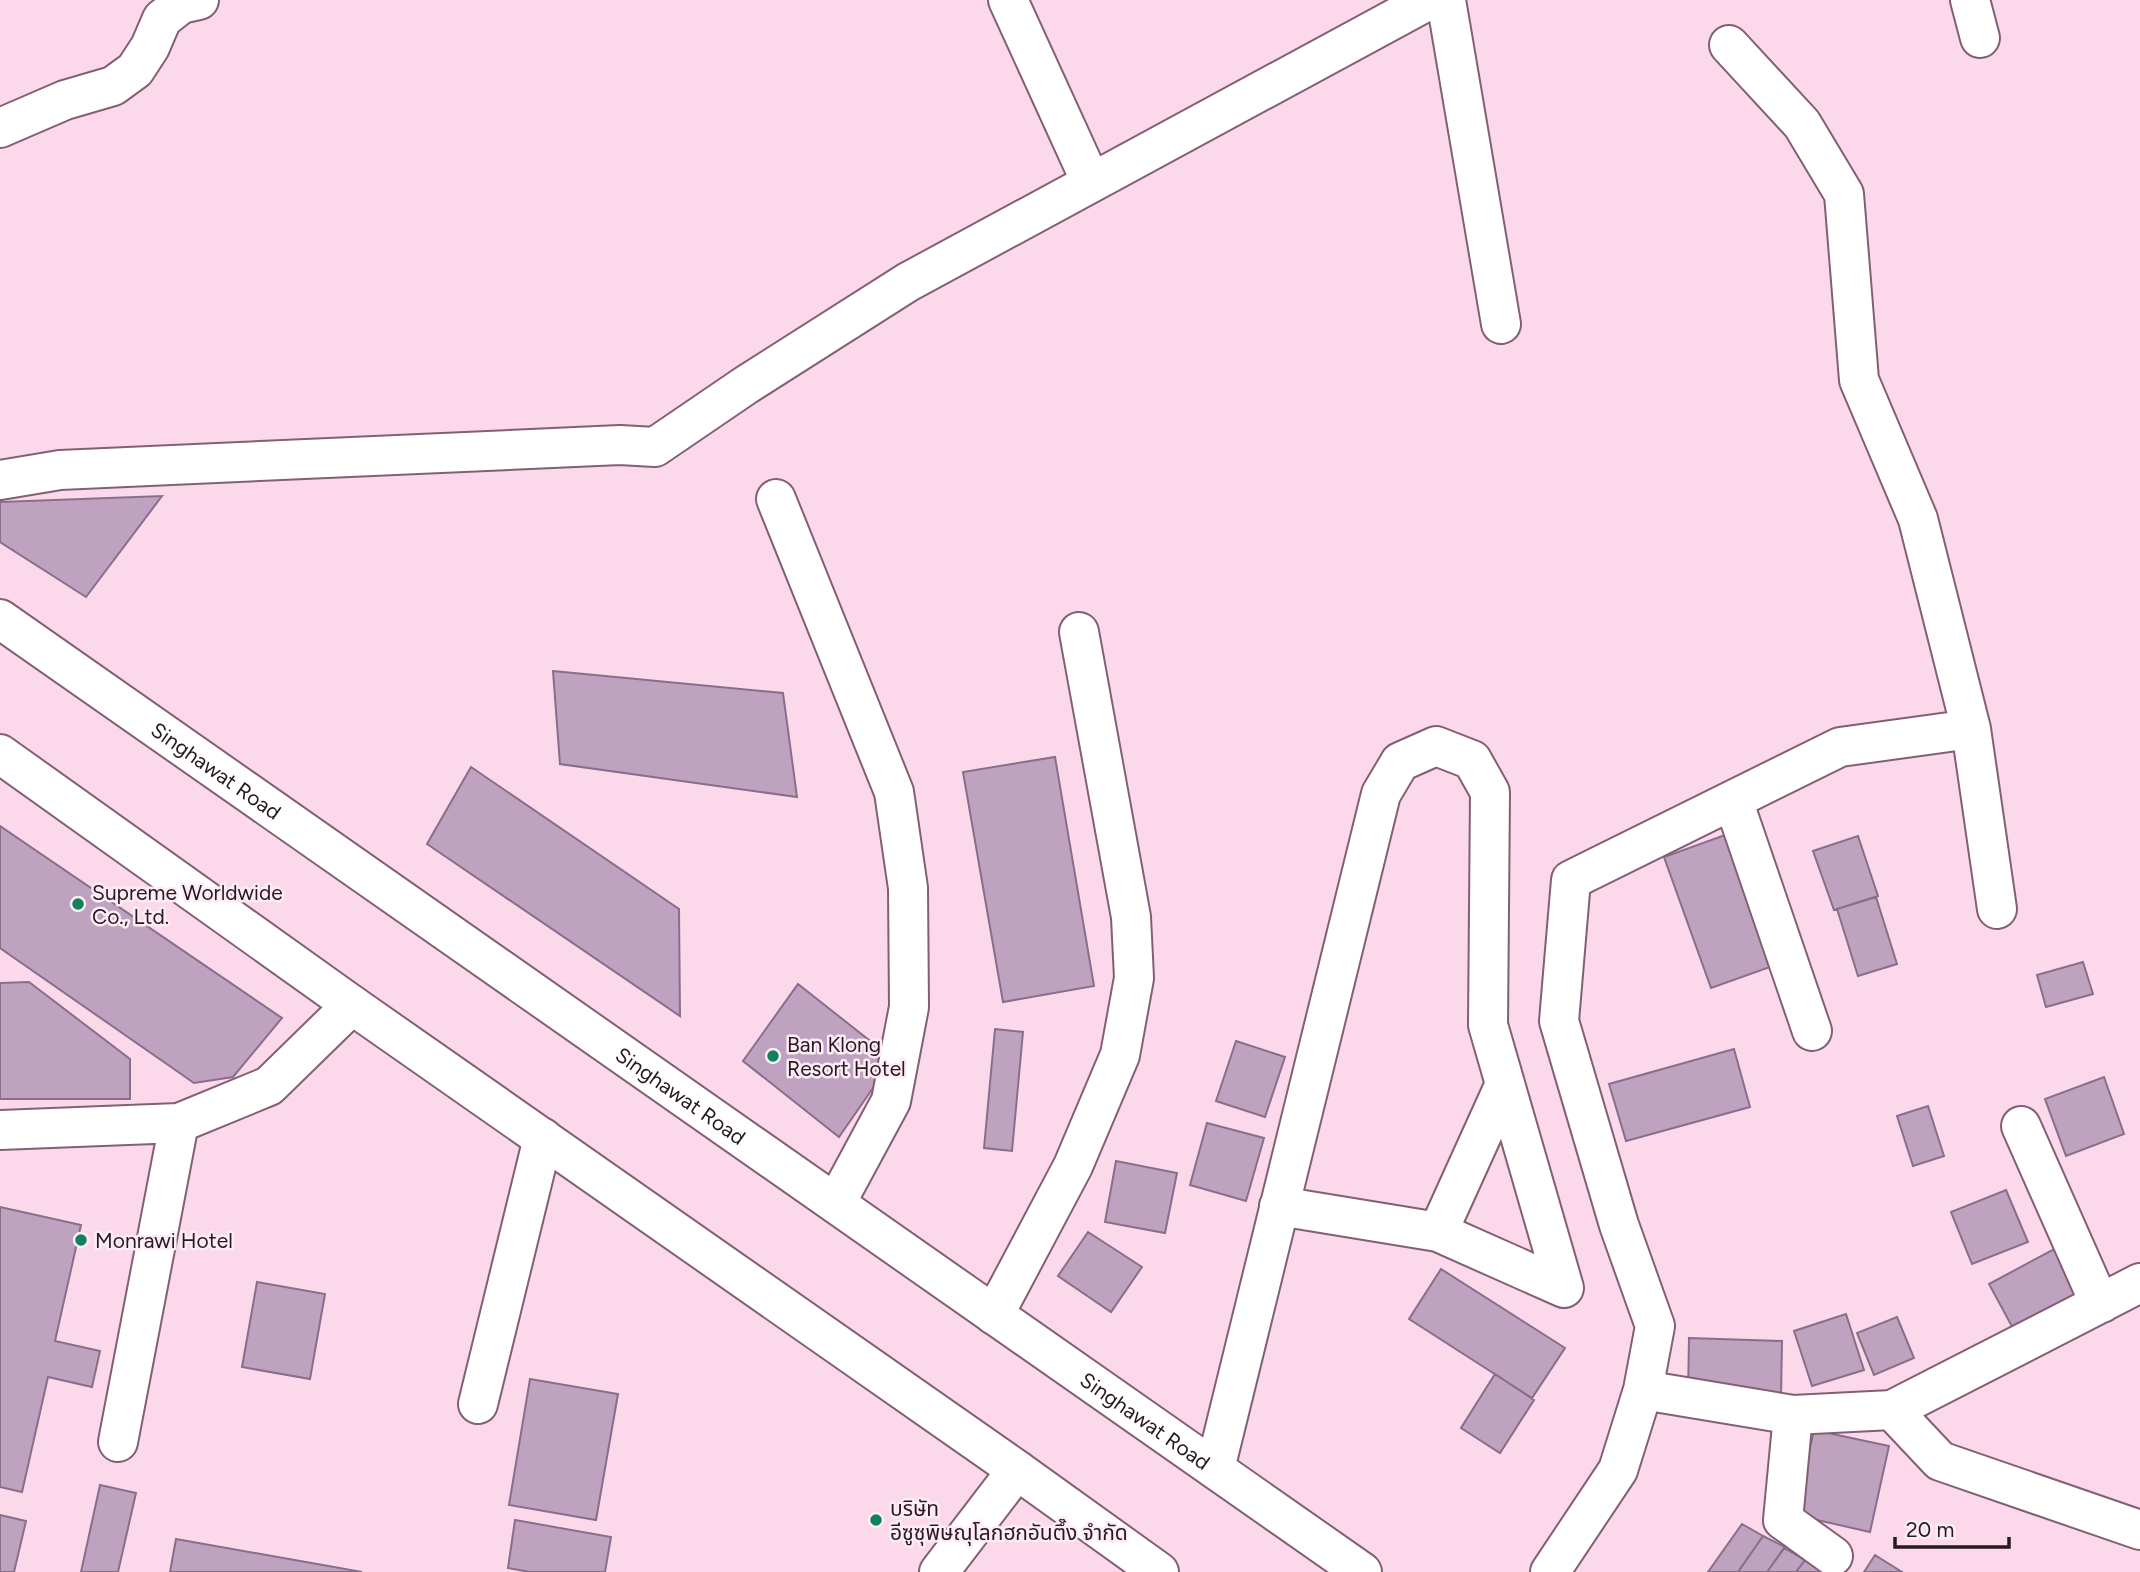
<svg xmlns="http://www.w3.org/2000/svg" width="2140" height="1572" font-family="Figtree,'Noto Sans Thai',sans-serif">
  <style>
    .building { fill: #bfa2c0; stroke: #896e8a; stroke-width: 2 }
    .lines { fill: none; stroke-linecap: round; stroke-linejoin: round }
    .minor-casing { stroke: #835f73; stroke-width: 42 }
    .major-casing { stroke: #835f73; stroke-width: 42 }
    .minor { stroke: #fff; stroke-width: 38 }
    .major { stroke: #fff; stroke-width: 38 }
    .poi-dot { fill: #12815e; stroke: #fdecf5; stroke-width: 2.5 }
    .labels { text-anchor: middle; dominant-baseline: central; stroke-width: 5; stroke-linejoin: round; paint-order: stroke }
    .street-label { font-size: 21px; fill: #281921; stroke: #fdecf5 }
    .poi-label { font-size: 21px; fill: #281921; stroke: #fdecf5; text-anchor: start }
  </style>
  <rect width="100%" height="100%" fill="#fbd9eb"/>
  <path class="building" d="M162 496 86 597 0 542V502Z
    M553 671 783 693 797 797 560 764Z
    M1055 757 1094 986 1003 1002 963 772Z
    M471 767 679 909 680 1016 427 844Z
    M0 826 282 1018 233 1077 194 1083 0 948Z
    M1725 835 1773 966 1711 988 1664 857Z
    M1858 836 1878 896 1834 910 1813 851Z
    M1876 897 1897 964 1858 976 1837 909Z
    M2083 962 2093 994 2046 1007 2037 975Z
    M29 982 130 1059V1099H0V983Z
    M798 984 893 1059 839 1137 743 1061Z
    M995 1029 1023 1032 1012 1151 984 1148Z
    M1236 1041 1285 1057 1265 1117 1216 1101Z
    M1734 1049 1750 1107 1626 1141 1609 1084Z
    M2104 1077 2124 1134 2066 1156 2045 1099Z
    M1928 1106 1944 1156 1913 1166 1897 1116Z
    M1207 1123 1264 1138 1246 1201 1190 1185Z
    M1116 1161 1177 1173 1165 1233 1105 1222Z
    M2006 1190 2028 1242 1972 1264 1951 1212Z
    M0 1207 81 1225 55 1341 100 1351 92 1387 48 1377 22 1492 0 1487Z
    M1088 1232 1142 1267 1111 1312 1058 1276Z
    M2060 1246 2087 1296 2016 1334 1989 1284Z
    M1441 1269 1565 1348 1532 1398 1409 1319Z
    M257 1282 325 1294 310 1379 242 1367Z
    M1846 1314 1864 1370 1812 1386 1794 1331Z
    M1897 1317 1914 1358 1874 1375 1857 1333Z
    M1689 1338 1782 1341 1781 1397 1688 1395Z
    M1495 1374 1534 1400 1500 1453 1461 1428Z
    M530 1379 618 1394 596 1520 509 1505Z
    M1814 1430 1889 1446 1870 1532 1795 1515Z
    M100 1485 136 1493 118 1572H81Z
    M0 1515 26 1521 14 1572H0Z
    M515 1520 611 1537 605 1572H530L508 1568Z
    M1742 1524 1763 1536 1738 1572H1708Z
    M1763 1536 1785 1547 1767 1572H1738Z
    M176 1539 362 1572H170Z
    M1784 1548 1805 1560 1796 1572H1767Z
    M1875 1555 1902 1572H1864Z
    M1805 1560 1825 1572H1796Z"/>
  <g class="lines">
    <defs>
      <path id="minor" d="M1008 0 1091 182
        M1446 0 1501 324
        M1970 0 1980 38
        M0 128 65 100 113 86 135 70 150 47 162 19 181 4 199 0
        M0 480 60 470 620 445 655 447 746 385 908 282 1429 0
        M776 499 894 792 908 888 909 1007 891 1101 836 1203
        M1971 729 1997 909
        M1733 800 1812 1031
        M2021 1126 2095 1293 2102 1303
        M0 1130 179 1123 269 1086 352 1005
        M1279 1206 1438 1232 1505 1084
        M994 1315 1073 1166 1120 1055 1134 978 1131 917 1079 632
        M1643 1390 1793 1415 1892 1410 2140 1283
        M478 1404 543 1138
        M1892 1410 1940 1461 2140 1530
        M1793 1415 1783 1520 1833 1556
        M118 1442 179 1123
        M1215 1469 1381 794 1400 762 1436 746 1472 760 1490 792 1488 1025 1564 1288 1438 1232
        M939 1572 1017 1470
        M1550 1572 1618 1470 1643 1390 1655 1326 1619 1225 1559 1021 1571 880 1840 747 1971 729 1918 519 1859 380 1844 194 1802 124 1729 45"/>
      <g id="major">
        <path id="s1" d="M0 619 1362 1572"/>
        <path d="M0 754 352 1005 1017 1470 1159 1572"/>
      </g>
    </defs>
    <use href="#minor" class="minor-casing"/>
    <use href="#major" class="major-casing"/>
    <use href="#minor" class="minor"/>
    <use href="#major" class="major"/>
  </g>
  <g class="poi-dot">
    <circle cx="78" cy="904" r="7"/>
    <circle cx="773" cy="1056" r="7"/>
    <circle cx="81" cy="1240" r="7"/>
    <circle cx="876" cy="1520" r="7"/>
  </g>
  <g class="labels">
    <g class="street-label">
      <text stroke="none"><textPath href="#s1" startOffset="264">Singhawat Road</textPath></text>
      <text stroke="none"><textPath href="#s1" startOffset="831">Singhawat Road</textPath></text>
      <text stroke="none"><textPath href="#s1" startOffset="1398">Singhawat Road</textPath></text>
    </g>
    <g class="poi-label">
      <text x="92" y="892">Supreme Worldwide<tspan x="92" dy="24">Co., Ltd.</tspan></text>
      <text x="787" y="1044">Ban Klong<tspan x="787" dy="24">Resort Hotel</tspan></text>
      <text x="95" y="1240">Monrawi Hotel</text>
      <text x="890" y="1508">บริษัท<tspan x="890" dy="24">อีซูซุพิษณุโลกฮกอันตึ๊ง จำกัด</tspan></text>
    </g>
  </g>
  <path d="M1895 1537v10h114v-10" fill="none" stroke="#281921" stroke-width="3.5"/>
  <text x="1906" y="1537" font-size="21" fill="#281921" stroke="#fdecf5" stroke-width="5" paint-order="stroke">20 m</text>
</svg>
